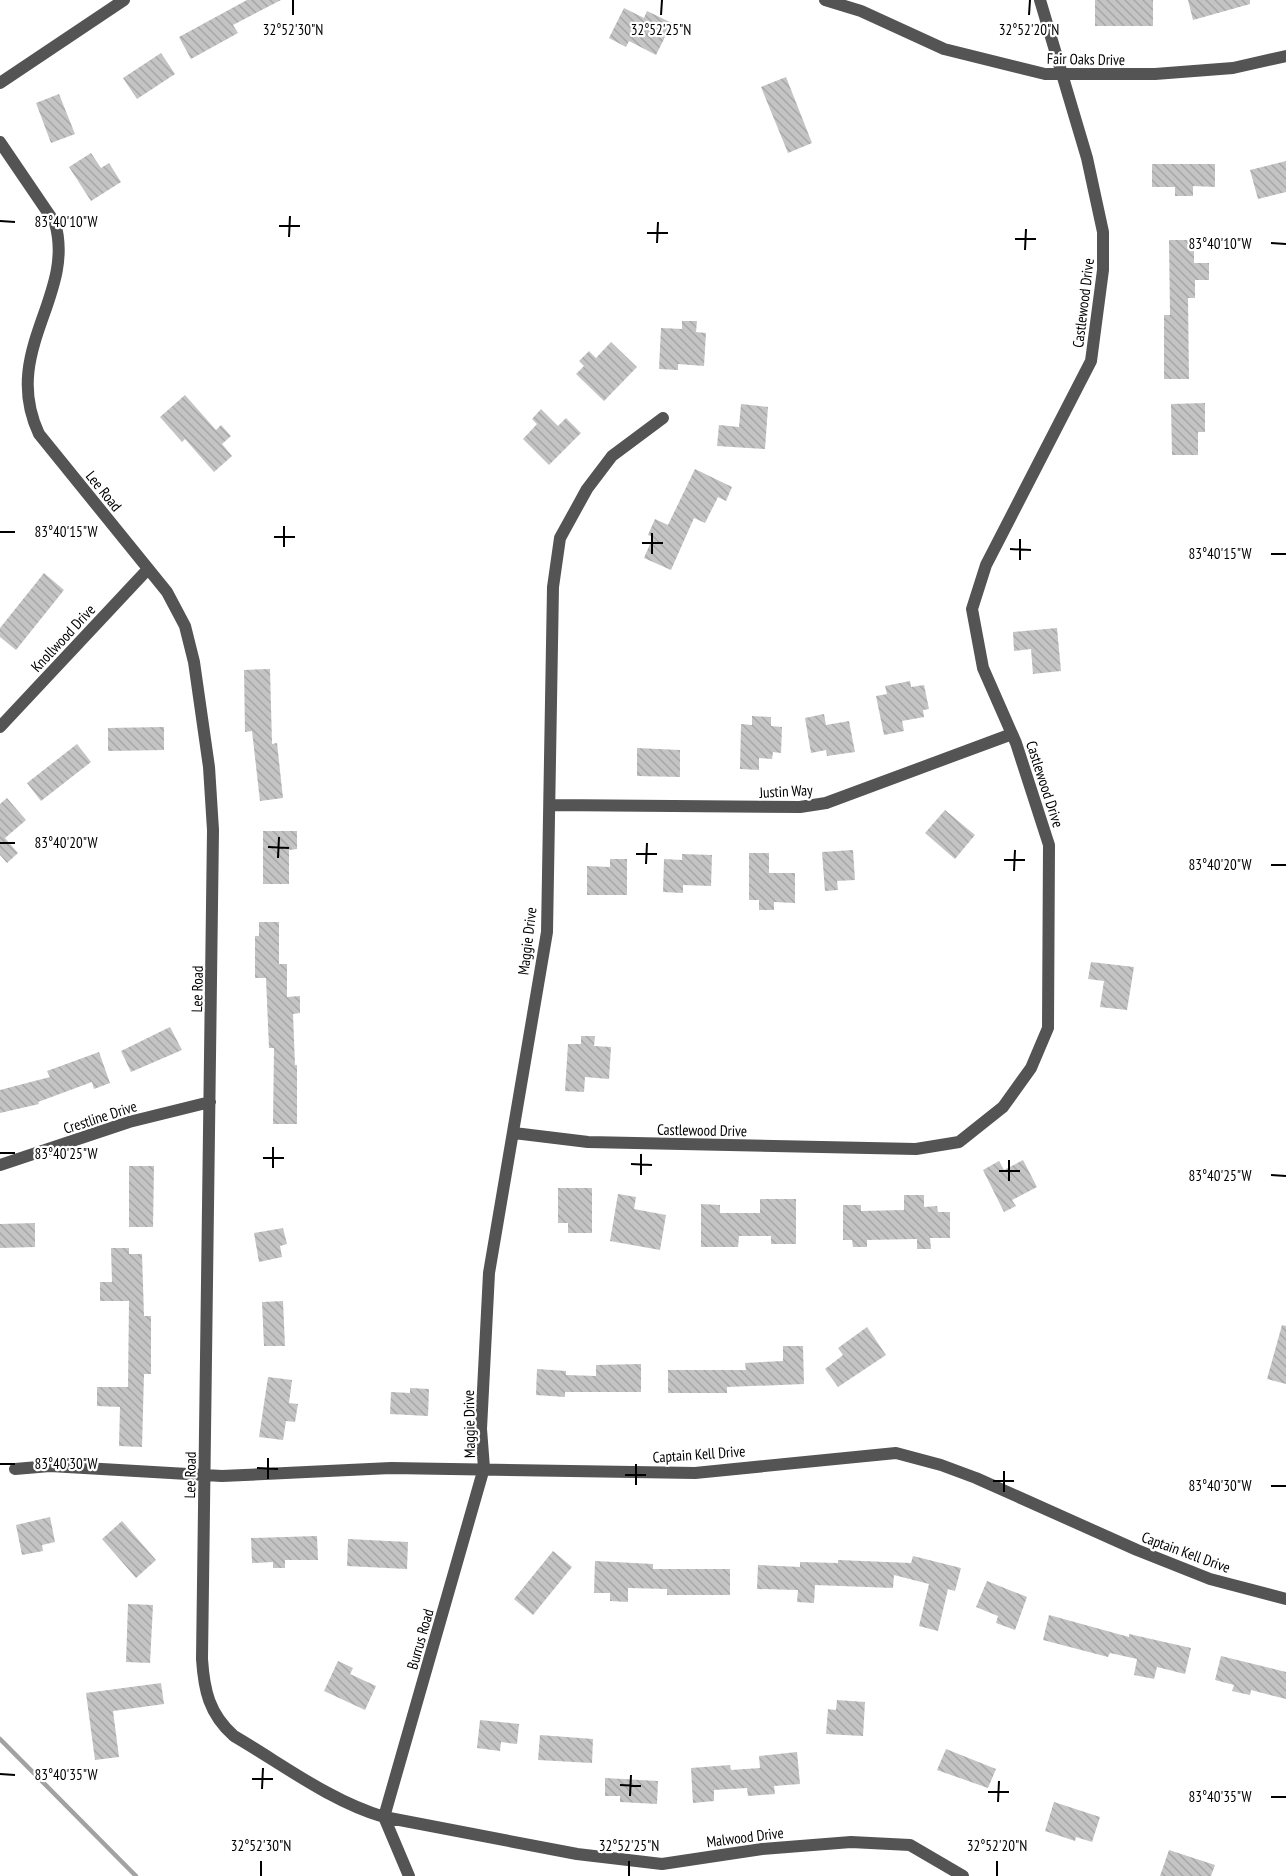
<svg xmlns="http://www.w3.org/2000/svg" width="1286" height="1876" font-family="'PT Sans Narrow',sans-serif">
  <style>
    .lines { fill: none; stroke-linecap: round; stroke-linejoin: round }
    .stream { stroke: #a2a2a2; stroke-width: 4.5 }
    .building { fill: url(#building-back-hatch) }
    .minor { stroke: #545454; stroke-width: 12 }
    .ticks { fill: none; stroke: #000; stroke-width: 2 }
    .labels { text-anchor: middle; dominant-baseline: central; stroke-width: 4.5; stroke-linejoin: round; paint-order: stroke }
    .street-label { font-size: 15px; fill: #000; stroke: #fff }
    .ticks-label { font-size: 15px; text-anchor: middle; fill: #000; stroke: #fff; stroke-width: 4.5; stroke-linejoin: round; paint-order: stroke }
  </style>
  <defs>
    <pattern id="building-back-hatch" width="6" height="6" patternUnits="userSpaceOnUse" patternTransform="scale(1.5)"><rect width="6" height="6" fill="#c4c4c4"/><path d="M-1 5l2 2M0 0l6 6M5-1l2 2" fill="none" stroke="#a7a7a7"/></pattern>
  </defs>
  <rect width="100%" height="100%" fill="#fff"/>
  <g class="lines">
    <path class="stream" d="M0 1739 136 1876"/>
  </g>
  <path class="building" d="M247 0H281L233 25 238 33 191 59 179 37Z
    M1095 0H1153V26H1095Z
    M1188 0H1250V4L1193 20Z
    M624 8 644 18 647 11 672 23 656 55 629 41 626 47 609 38Z
    M161 53 175 74 137 99 123 78Z
    M786 77 812 143 788 153 761 87Z
    M59 94 75 134 51 143 36 103Z
    M91 153 101 168 109 163 121 182 91 201 69 167Z
    M1286 161V192L1258 199 1250 170Z
    M1152 164H1215V187L1193 186V196H1175V187H1152Z
    M1169 240H1194V263H1209V280H1195V298H1188L1189 379H1164V315H1170Z
    M682 321H697L696 332 706 333 704 366 678 364V370L659 369 661 328 682 329Z
    M611 342 637 367 604 401 576 374 584 366 579 361 589 351 596 358Z
    M185 395 216 430 221 425 231 436 222 444 232 456 214 472 185 439 182 442 160 417Z
    M1205 403V432H1198V455H1172L1171 404Z
    M741 404 768 407 765 449 717 446 719 425 739 427Z
    M541 409 558 426 566 418 581 433 549 465 523 439 537 424 532 419Z
    M695 469 732 487 726 501 718 497 705 523 694 518 671 570 644 558 653 537 648 535 655 519 668 525Z
    M44 573 64 590 16 650 0 637V628Z
    M1057 628 1061 671 1033 674 1031 649 1014 651 1013 632Z
    M270 669 272 744 277 743 283 798 260 801 252 731 245 732 244 670Z
    M910 681 911 687 924 685 929 709 923 710 924 717 902 721 904 731 884 735 876 696 887 694 885 686Z
    M824 714 826 725 849 721 855 752 827 756 826 750 811 753 805 718Z
    M752 716 771 717V726L782 727 781 753 773 752 772 759 759 758V770L740 769 741 724 752 725Z
    M164 727V750L108 751V728Z
    M77 744 91 762 41 801 27 783Z
    M637 748 680 750V777L637 776Z
    M7 798 26 820 5 838 18 853 7 863 0 855V804Z
    M945 810 975 835 955 859 925 833Z
    M263 831H297V849L289 850V884H263Z
    M853 850 855 880 837 881 838 890 825 891 822 852Z
    M749 853H769V873H795V903L774 902V910H759V900H749Z
    M682 854 712 855 711 886 683 885V893L663 892 664 859 682 860Z
    M610 859H627V895H587V866L610 867Z
    M259 922H279V964H287V997L300 996V1013L293 1014 295 1065H297V1124H273L274 1048H269L266 978H255V936H259Z
    M1091 962 1134 967 1127 1010 1100 1007 1104 981 1088 979Z
    M170 1027 182 1050 131 1072 121 1051Z
    M581 1036H595L594 1046 611 1047 609 1079 585 1077 584 1092 565 1091 568 1044H581Z
    M99 1052 110 1083 94 1089 92 1082 38 1102 39 1104 0 1113V1090L50 1077 47 1071Z
    M1023 1160 1037 1187 1012 1200 1016 1206 1004 1212 983 1170 999 1161 1004 1170Z
    M129 1166H154L153 1227H129Z
    M558 1188H592V1233H568V1223H558Z
    M618 1194 636 1197 634 1209 666 1215 660 1250 610 1241Z
    M904 1195H924V1207L937 1206 938 1212H950V1238H930L931 1249H917V1239L867 1240V1247H853L852 1240H843V1205H861V1211L904 1210Z
    M760 1199H796V1244H771V1236H739L738 1247H701V1204L720 1205V1213H760Z
    M35 1223V1247L0 1248V1224Z
    M283 1228 287 1244 280 1246 282 1257 259 1262 254 1233Z
    M111 1248H129V1254H142L144 1316H151V1374H144L142 1447 119 1446 120 1407 97 1406V1387H128L129 1301H100V1282H112Z
    M283 1301 285 1346H264L262 1302Z
    M1282 1325 1286 1326V1384L1267 1379Z
    M867 1327 886 1355 838 1387 825 1369 843 1355 838 1348Z
    M783 1346H803L804 1384 727 1387V1393H668V1370H746L745 1363 783 1361Z
    M641 1364V1392H565V1397L536 1395 537 1369 566 1371V1375L596 1376V1365Z
    M268 1377 292 1380 289 1403 298 1404 295 1422 286 1421 283 1440 259 1437Z
    M410 1388 429 1389 428 1416 390 1414 391 1392 410 1393Z
    M50 1517 55 1542 42 1545 43 1551 22 1555 16 1525Z
    M122 1521 156 1560 136 1578 102 1539Z
    M317 1536 318 1560H285V1568H273V1562L252 1563 251 1538Z
    M348 1539 408 1542 407 1569 347 1566Z
    M553 1551 572 1567 533 1615 514 1599Z
    M913 1556 961 1568 955 1591 948 1589 938 1631 919 1626 929 1584 894 1575 893 1588 815 1585 814 1603 797 1602 798 1590 757 1589 758 1565 800 1567V1562L838 1563V1560L911 1563Z
    M595 1561 653 1564V1569H730V1595H667V1589L628 1588V1602L610 1601V1593H594Z
    M987 1581 1027 1597 1015 1630 996 1623 998 1616 976 1607Z
    M128 1604 153 1605 150 1663 126 1662Z
    M1049 1615 1129 1637V1634L1191 1648 1185 1674 1157 1667 1154 1679 1134 1675 1137 1659 1110 1653 1108 1657 1043 1640Z
    M1221 1656 1286 1672V1699L1251 1690 1250 1695 1232 1691 1234 1685 1215 1680Z
    M338 1661 353 1668 350 1674 376 1686 365 1710 324 1691Z
    M161 1683 164 1704 113 1711 119 1757 95 1760 86 1693Z
    M837 1700 865 1702 863 1736 826 1734 828 1709 836 1710Z
    M480 1720 519 1724 517 1744 501 1742 500 1751 477 1748Z
    M540 1735 593 1739 592 1763 538 1760Z
    M946 1749 996 1769 988 1788 937 1770Z
    M797 1752 800 1784 774 1786 775 1794 748 1796 747 1788 714 1790V1801L693 1803 691 1768 730 1765 731 1770 760 1768 759 1756Z
    M605 1778 658 1781 657 1804 620 1802V1796H605Z
    M1054 1802 1100 1817 1092 1842 1076 1837 1075 1841 1045 1831Z
    M1169 1850 1215 1865 1211 1876H1160Z"/>
  <g class="lines">
    <path class="minor" d="M825 0 861 11 944 49 1045 74H1155L1233 68 1286 56
      M0 83 124 0
      M0 142 55 223C76 296 0 351 39 434L167 592 185 626 194 662 209 767 213 830 202 1659C204 1690 209 1714 234 1736 282 1764 330 1801 384 1817L577 1854 662 1864 762 1849 851 1842 910 1845 963 1876
      M0 727 148 569
      M550 805 800 807 826 803 1012 734
      M514 1133 588 1142 916 1149 959 1142 1003 1107 1031 1068 1048 1028 1049 845 1016 743 983 668 972 609 986 565 1091 361 1103 270V232L1087 158 1040 0
      M0 1165 129 1122 210 1102
      M15 1469 50 1466 222 1476 391 1468 695 1473 896 1453 941 1465 976 1478 1137 1550 1210 1579 1286 1599
      M384 1817 484 1468 481 1429 489 1273 547 932 553 587 560 538 587 489 612 456 663 418
      M384 1817 409 1876"/>
  </g>
  <path class="ticks" d="M293 15V0M661 15 662 0M1029 15 1030 0M0 221 15 222M279 226H300M647 233H668M289 237 290 216M1015 239H1036M657 243 658 222M1271 243 1286 244M1025 250 1026 229M0 532H15M274 537H295M642 543H663M284 547V526M1010 549 1031 550M652 554V533M1271 554H1286M1020 560V539M0 843H15M268 847 289 848M636 854H657M278 858 279 837M1004 860H1025M646 864 647 843M1271 865H1286M1014 871 1015 850M0 1153H15M263 1158H284M631 1164 652 1165M273 1168V1147M999 1171H1020M641 1175V1154M1271 1175 1286 1176M1009 1181V1160M0 1464H15M257 1468 278 1469M625 1475H646M268 1479V1458M993 1481H1014M636 1485V1464M1271 1486H1286M1004 1492V1471M0 1774 15 1775M252 1779H273M620 1785 641 1786M262 1789 263 1768M988 1792H1009M630 1796 631 1775M1271 1797H1286M998 1802 999 1781M261 1876V1861M629 1876V1861M997 1876V1861"/>
  <g class="labels">
    <g class="street-label">
      <text transform="translate(1086 59) rotate(1)">Fair Oaks Drive</text>
      <text transform="translate(1083 303) rotate(-83)">Castlewood Drive</text>
      <text transform="translate(104 491) rotate(51)">Lee Road</text>
      <text transform="translate(63 638) rotate(-47)">Knollwood Drive</text>
      <text transform="translate(1045 784) rotate(72)">Castlewood Drive</text>
      <text transform="translate(786 791) rotate(-3)">Justin Way</text>
      <text transform="translate(527 941) rotate(-83)">Maggie Drive</text>
      <text transform="translate(197 989) rotate(-89)">Lee Road</text>
      <text transform="translate(100 1117) rotate(-18)">Crestline Drive</text>
      <text transform="translate(702 1130) rotate(1)">Castlewood Drive</text>
      <text transform="translate(469 1424) rotate(-91)">Maggie Drive</text>
      <text transform="translate(699 1454) rotate(-4)">Captain Kell Drive</text>
      <text transform="translate(190 1475) rotate(-89)">Lee Road</text>
      <text transform="translate(1186 1552) rotate(20)">Captain Kell Drive</text>
      <text transform="translate(420 1639) rotate(-74)">Burrus Road</text>
      <text transform="translate(745 1837) rotate(-7)">Malwood Drive</text>
    </g>
  </g>
  <g class="ticks-label">
    <text x="293" y="35">32°52'30"N</text>
    <text x="661" y="35">32°52'25"N</text>
    <text x="1029" y="35">32°52'20"N</text>
    <text x="66" y="227">83°40'10"W</text>
    <text x="1220" y="249">83°40'10"W</text>
    <text x="66" y="537">83°40'15"W</text>
    <text x="1220" y="559">83°40'15"W</text>
    <text x="66" y="848">83°40'20"W</text>
    <text x="1220" y="870">83°40'20"W</text>
    <text x="66" y="1159">83°40'25"W</text>
    <text x="1220" y="1181">83°40'25"W</text>
    <text x="66" y="1469">83°40'30"W</text>
    <text x="1220" y="1491">83°40'30"W</text>
    <text x="66" y="1780">83°40'35"W</text>
    <text x="1220" y="1802">83°40'35"W</text>
    <text x="261" y="1851">32°52'30"N</text>
    <text x="629" y="1851">32°52'25"N</text>
    <text x="997" y="1851">32°52'20"N</text>
  </g>
</svg>
